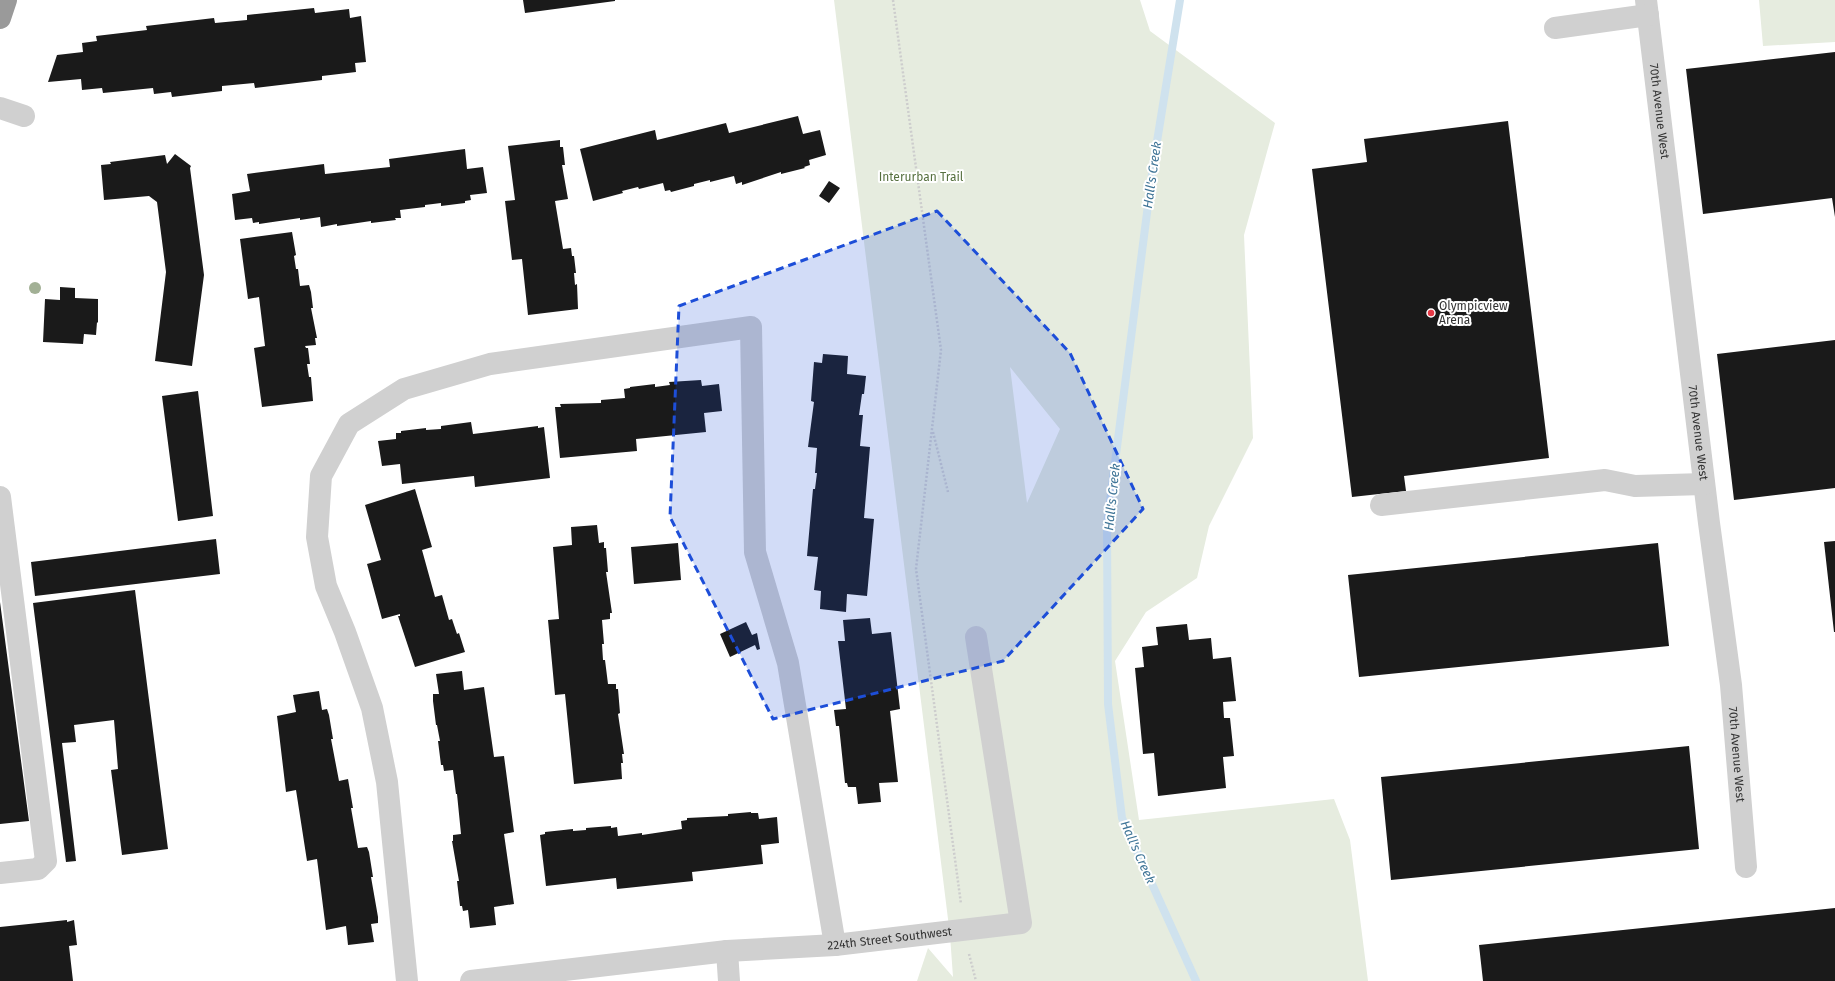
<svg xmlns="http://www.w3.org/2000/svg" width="1835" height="981" font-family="'Fira Sans',sans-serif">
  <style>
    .green { fill: #e6ecdf; fill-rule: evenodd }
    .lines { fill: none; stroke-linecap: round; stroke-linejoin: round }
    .stream { stroke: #cfe2ee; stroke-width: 8 }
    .building { fill: #1a1a1a }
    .path { stroke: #cdcdcd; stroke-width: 2.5; stroke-dasharray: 2 2; stroke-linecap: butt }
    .minor { stroke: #d0d0d0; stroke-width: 22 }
    .highway { stroke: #9a9a9a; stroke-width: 22 }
    .tree { fill: #a2b095 }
    .marked { fill: #1d4ed8; fill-opacity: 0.2; stroke: #1d4ed8; stroke-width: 3; stroke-dasharray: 8 5; stroke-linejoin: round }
    .poi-dot { fill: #e63946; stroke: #fff; stroke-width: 1.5 }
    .labels { text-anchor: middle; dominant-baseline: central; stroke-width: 4; stroke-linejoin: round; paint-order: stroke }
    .street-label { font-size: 12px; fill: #333; stroke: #fff }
    .park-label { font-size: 12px; fill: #56703f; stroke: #fff }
    .poi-label { font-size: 12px; fill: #333; stroke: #fff; text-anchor: start }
    .water-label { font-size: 13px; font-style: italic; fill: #3f7597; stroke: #fff }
  </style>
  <rect width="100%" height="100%" fill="#fff"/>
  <path class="green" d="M834 0H1140L1150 31 1275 123 1244 235 1253 438 1209 526 1197 578 1146 612 1115 661 1139 820 1334 799 1350 840 1368 981H917L928 948 953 977 950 935ZM1010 367 1060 429 1027 503Z
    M1759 0H1835V42L1763 46Z"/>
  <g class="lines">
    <path class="stream" d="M1180 0 1153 166 1107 525 1108 704 1122 818 1196 981"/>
  </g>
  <path class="building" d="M523 0H615V1L525 13Z
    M314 8 315 13 349 9 350 18 361 16 366 62 355 63 356 72 322 76V80L255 88 254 83 222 86V91L172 97 171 92 154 94 153 88 103 93 102 88 82 90 81 79 48 82 57 55 83 52 82 43 97 41 96 36 147 30 146 26 214 18 215 23 247 20V15Z
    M1835 52V217L1832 198 1703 214 1686 69Z
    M798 116 803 134 820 130 826 155 809 160 810 165 804 167 805 168 781 174V172L742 185V182L736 184 734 176 710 182V180L694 184V186L671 192 670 190 665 191 663 183 639 189 638 187 622 191 623 193 593 201 580 149 655 130 657 140 726 123 729 133Z
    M1508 121 1549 458 1404 476 1406 491 1352 497 1312 169 1367 162 1364 139Z
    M560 140V147H563L565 165H562L568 199 555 201 563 249 571 248 572 256H574L576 273H574L575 285 577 284 578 309 528 315 522 259 512 260 505 201 515 200 508 146Z
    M465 149 467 169 483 167 487 193 470 195 471 200 465 201V203L441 206V203L425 205V207L400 210 401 218H395L396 220 371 223V221L337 226V224L321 227 320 217 300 220V218L259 224V222L253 223 252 218 235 220 232 194 250 191 247 174 324 164 325 174 390 167 389 159Z
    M175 154 191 166 190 168 204 275 192 366 155 361 166 272 157 202 149 196 104 200 101 165 111 164 110 162 165 155 167 164Z
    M829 181 840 188 829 203 819 196Z
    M292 232 296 255 294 256 296 269H298L300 286 309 285 311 292 313 308H311L317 338H315L316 345 305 346 306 348H308L310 364H307L309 377H311L313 401 262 407 254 348 265 346 259 297 248 299 240 239Z
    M60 287 75 288V298L98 299V323L97 322 96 335 84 334 83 344 43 342 45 299 60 300Z
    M1835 340V488L1734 500 1717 354Z
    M823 354 848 356 847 374 866 376 864 394H862L859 415H863L860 446 870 447 864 518 874 519 867 596 847 594 846 612 820 609 821 591 814 590 818 557 807 556 813 489H815L817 473H815L817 448 808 447 814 402 811 401 814 362 822 363Z
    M701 380 702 386 719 384 722 411 704 413 706 432 636 439 637 451 560 458 555 407H561L560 404 601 403V400L625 398 624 389 630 388V387L655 384V387L670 385 669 382Z
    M198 391 213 516 178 521 162 396Z
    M471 422 473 434 538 426V428L544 427 550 478 475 487 474 476 402 484 400 464 382 466 378 441 396 439V433H401V431L426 428V430L441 429V426Z
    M415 489 432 547 422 550 435 597 442 595 449 620 452 619 457 634 459 633 465 652 415 667 398 616H400V614L382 619 367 564 381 560 365 505Z
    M597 525 599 543 604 542V548H606L608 572H606L612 613H610V619L602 620 604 644H602L603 660H605L608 684H616V689H618L620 713 618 714 624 754H622L623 763H621L622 779 574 784 565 694 555 695 548 620 559 619 553 547 572 545 571 527Z
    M216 539 220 574 35 596 31 562Z
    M1835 541V632H1834L1824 542Z
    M678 543 681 580 634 584 631 547Z
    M1658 543 1669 646 1359 677 1348 575Z
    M135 590 168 849 122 855 111 770 118 769 114 720 74 725 76 742 62 743 76 861 66 862 33 603Z
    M0 602 29 821 0 824Z
    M870 618 872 634 891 632 900 709 890 711 898 782 879 783 881 802 858 804 856 787H848L847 783H845L839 726H836L834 710 846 709 838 641H845L843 620Z
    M746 622 752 635 757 633 760 649 757 650 755 645 730 657 720 634Z
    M1187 624 1189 640 1211 638 1213 659 1231 657 1236 701 1223 702 1224 718H1230L1234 756 1223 757 1226 788 1158 796 1154 753 1143 754 1135 668 1144 667 1142 647 1158 645 1156 627Z
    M462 671 464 690 484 687 494 757 504 756 514 832 504 834 514 904 494 907 496 925 470 928 468 910 463 911 462 906H460L457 881H459L452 841H453V835L461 834 457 794H456L453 770 444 771 443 765H441L438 741H440L437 725H436L433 701V694H439L436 674Z
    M319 691 322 710 327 709 329 715 333 739H331L339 781 348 779 353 808H351L358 848 367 847 369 852 373 877H371L378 917V923L371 924 374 942 348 945 346 926 326 930 317 859 307 861 296 790 286 792 277 716 296 712 293 695Z
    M1689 746 1699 849 1391 880 1381 777Z
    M751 812V813H758L759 819 777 817 779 843 761 845 763 864 692 872 693 881 617 889 616 878 546 886 540 835 545 834V832L573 829V831L586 830V828L611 826V828L617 827 618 836 642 833V835L682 829 681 821 687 820V818L728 816V814Z
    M1835 908V981H1483L1479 945Z
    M67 920V922L74 920 77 945 69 946 73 981H0V927Z"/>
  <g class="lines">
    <path class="path" d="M893 0 941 350 916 569 961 904
      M933 432 948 492
      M969 954 976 981"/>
    <g class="minor">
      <path id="s1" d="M1646 0 1709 523 1731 685 1746 867"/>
      <path d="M1555 28 1648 15"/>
      <path d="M0 108 24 116"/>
      <path d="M0 497 46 861 38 869 0 873"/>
      <path d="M1381 505 1605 480 1635 486 1704 484"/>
      <path d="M727 951 729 981"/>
      <path d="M407 981 387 782 372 708 345 632 326 586 317 537 321 476 349 424 404 389 490 364 751 327 755 552 788 663 835 945"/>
      <path id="s2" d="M471 981 727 951 835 945 1021 923 976 637"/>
    </g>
    <path class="highway" d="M0 18 6 0"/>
  </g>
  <circle class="tree" cx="35" cy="288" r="6"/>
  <path class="marked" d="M937 211 1070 353 1143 509 1003 661 773 719 670 517 679 306Z"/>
  <circle class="poi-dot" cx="1431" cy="313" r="4"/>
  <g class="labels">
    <g class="street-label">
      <text stroke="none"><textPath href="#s1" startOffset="112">70th Avenue West</textPath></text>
      <text stroke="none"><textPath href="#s1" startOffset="436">70th Avenue West</textPath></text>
      <text stroke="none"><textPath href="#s1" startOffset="760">70th Avenue West</textPath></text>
      <text stroke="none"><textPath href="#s2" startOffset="421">224th Street Southwest</textPath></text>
    </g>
    <g class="park-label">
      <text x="921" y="177">Interurban Trail</text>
    </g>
    <g class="poi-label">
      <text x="1439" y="306">Olympicview<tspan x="1439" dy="14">Arena</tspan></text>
    </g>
    <g class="water-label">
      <text transform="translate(1152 175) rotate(-82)">Hall's Creek</text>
      <text transform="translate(1112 497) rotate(-84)">Hall's Creek</text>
      <text transform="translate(1138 852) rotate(66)">Hall's Creek</text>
    </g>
  </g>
</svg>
